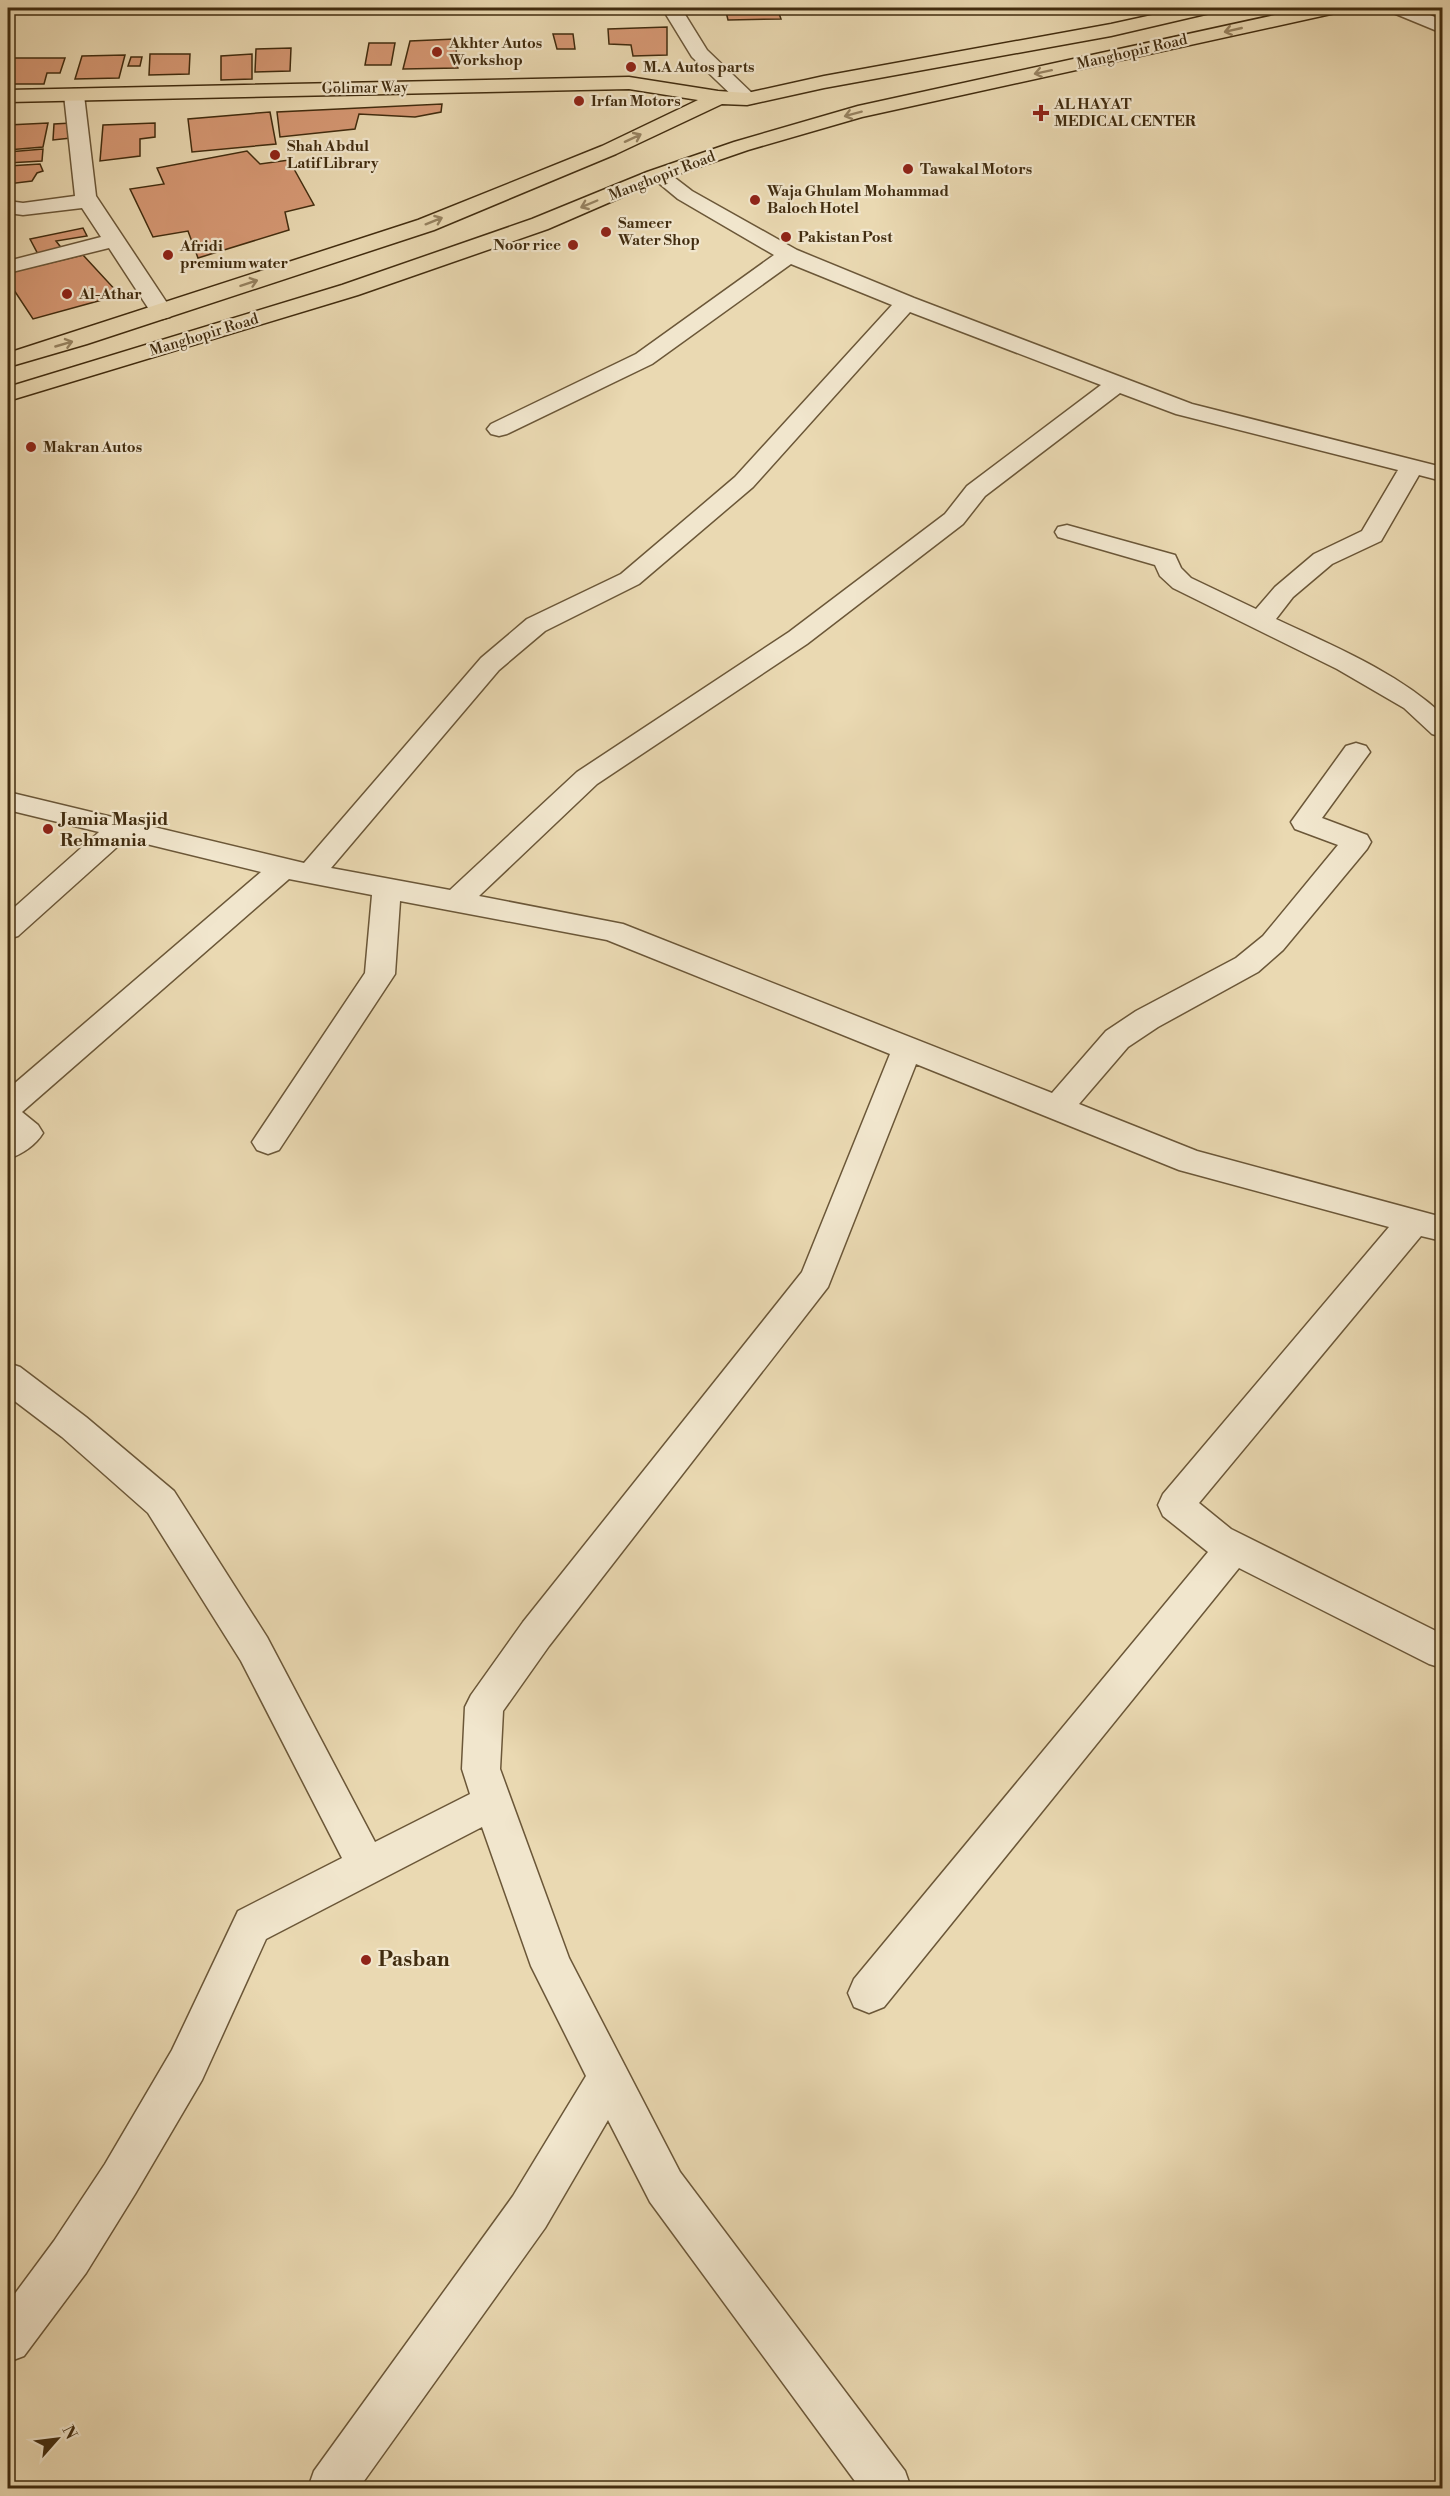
<svg xmlns="http://www.w3.org/2000/svg" width="1450" height="2496" font-family="'Libre Bodoni',serif">
  <style>
    .building { fill: #d69874; stroke: #412c0f; stroke-width: 1.5 }
    .lines { fill: none; stroke-linecap: round; stroke-linejoin: round }
    .minor-casing { stroke: #6b5738; stroke-width: 3 }
    .major-casing { stroke: #412c0f; stroke-width: 3 }
    .minor { fill: #f1e6cd; fill-rule: evenodd }
    .major { fill: #ead9b2; fill-rule: evenodd }
    .oneway { stroke: #968260 }
    .poi-dot { fill: #8f2418; stroke: #f1e6cd; stroke-width: 2 }
    .labels { text-anchor: middle; dominant-baseline: central; stroke-width: 4.5; stroke-linejoin: round; paint-order: stroke }
    .far-poi-label { font-size: 15px; font-weight: bold; fill: #412c0f; stroke: #f1e6cd; text-anchor: start }
    .far-street-label { font-size: 15px; fill: #412c0f; stroke: #f1e6cd }
    .poi-label { font-size: 18px; font-weight: bold; fill: #412c0f; stroke: #f1e6cd; text-anchor: start }
    .near-poi-label { font-size: 21px; font-weight: bold; fill: #412c0f; stroke: #f1e6cd; text-anchor: start }
  </style>
  <rect width="100%" height="100%" fill="#ead9b2"/>
  <filter id="stains"><feTurbulence type="fractalNoise" baseFrequency=".00333" numOctaves="4"/><feColorMatrix values="0 0 0 0 .2 0 0 0 0 .09 0 0 0 0 .02 0 0 0 .5 -.17"/></filter>
  <radialGradient id="worn" r=".72"><stop offset=".6" stop-color="#630" stop-opacity="0"/><stop offset="1" stop-color="#630" stop-opacity=".3"/></radialGradient>
  <path class="building" d="M725 8H777L781 19 728 20Z
    M667 27V55L633 56 631 45 609 44 608 29Z
    M553 34H573L575 49H557Z
    M455 39 458 68 403 69 410 41Z
    M369 43H395L391 65H365Z
    M291 48 290 71 255 72 256 49Z
    M150 54H190L189 74 149 75Z
    M252 54V79L221 80V56Z
    M125 55 119 78 75 79 82 56Z
    M131 57H142L140 66H128Z
    M12 58H65L60 73H47L44 84H8Z
    M442 104 441 112 415 117 359 114 355 129 280 137 277 112Z
    M270 112 276 144 192 152 188 119Z
    M48 123 43 147 8 150V125Z
    M71 123V138L53 140 54 124Z
    M155 123V137L140 139V156L100 161 103 125Z
    M43 149 42 161 8 163V152Z
    M247 151 260 164 289 160 314 205 285 212 289 230 198 258 188 231 153 237 130 189 164 184 157 168Z
    M40 164 43 171 37 173 32 181 8 184V166Z
    M83 228 87 236 56 241 63 250 40 258 30 239Z
    M83 255 120 295 33 319 8 281V273Z"/>
  <g class="lines">
    <defs>
      <path id="minor" d="M662 8H681L707 50 754 95 757 99 754 103H740L692 57Z
        M1388 8H1413L1442 20V33L1391 12Z
        M74 89 81 91 84 95 96 196 173 312 170 317 162 319 154 317 109 248 8 273V261L101 237 82 208 23 215 8 213V201L23 203 75 196 64 95 67 91Z
        M659 169 666 171 692 191 797 250 914 298 1192 404 1442 467V481L1419 475 1381 541 1332 564 1293 597 1276 619C1333 646 1395 671 1442 714V737L1432 734 1404 708 1337 669 1173 588 1160 576 1155 565 1058 537 1055 532 1058 527 1067 525 1175 555 1181 568 1191 578 1256 609 1275 587 1314 554 1362 531 1398 470 1176 414 1120 393 985 496 963 524 807 644 597 784 479 896 623 924 1052 1093 1106 1031 1136 1011 1236 958 1263 936 1338 845 1295 829 1291 822 1346 746 1356 743 1366 746 1370 752 1322 818 1367 835 1371 842 1367 849 1283 950 1258 972 1158 1027 1128 1047 1079 1104 1197 1151 1442 1217V1241L1421 1236 1199 1503 1231 1529 1442 1634V1668L1429 1664 1239 1568 884 2007 869 2013 854 2007 848 1993 854 1979 1208 1552 1163 1516 1158 1505 1163 1494 1389 1227 1179 1170 916 1064 828 1287 549 1646 503 1711 500 1769 569 1958 680 2172 905 2471 911 2488H860L650 2202 608 2120 545 2228 359 2488H308L314 2471 513 2196 586 2076 531 1966 482 1827 266 1939 202 2080 135 2194 86 2273 24 2356 8 2362V2303L54 2241 105 2164 172 2050 238 1911 342 1858 241 1661 148 1513 62 1437 8 1396V1363L20 1367 86 1417 174 1491 267 1637 375 1842 470 1794 462 1769 465 1707 471 1695 523 1622 802 1272 890 1054 607 940 400 901 395 974 279 1150 268 1154 257 1150 252 1142 365 973 372 895 289 879 22 1112 38 1125 43 1133C35 1146 22 1154 8 1159V1089L261 872 126 839 18 936 8 939V913L99 832 8 810V792L304 863 481 658 527 619 621 574 735 477 892 305 791 264 652 364 507 434 499 436 491 434 487 429 491 424 636 354 774 255 678 199 649 175 652 171ZM910 312 1101 385 967 486 945 514 789 632 577 772 450 890 331 868 499 670 545 631 639 584 753 487Z"/>
      <path id="major" d="M1184 8H1217L1214 12 1111 36 824 88 747 105 722 104 616 154 434 230 87 344 8 367V353L418 220 602 146 698 100 629 89 8 102V90L629 77 718 91 747 93 824 76 1111 24Z
        M1307 8H1341L1338 12 1331 14 862 117 748 150 661 180 548 229 358 295 8 401V387L342 285 532 219 647 172 734 142 858 106Z"/>
    </defs>
    <use href="#minor" class="minor-casing"/>
    <use href="#major" class="major-casing"/>
    <use href="#minor" class="minor"/>
    <use href="#major" class="major"/>
  </g>
  <defs><path id="oneway-shaft" d="M-6 0H5M1.5-3L5.5 0L1.5 3" fill="none" stroke-width="1.6" stroke-linecap="round" stroke-linejoin="round" transform="scale(1.5)"/></defs>
  <g class="oneway">
    <use href="#oneway-shaft" transform="translate(1233 30) rotate(167)"/>
    <use href="#oneway-shaft" transform="translate(1043 72) rotate(168)"/>
    <use href="#oneway-shaft" transform="translate(853 114) rotate(165)"/>
    <use href="#oneway-shaft" transform="translate(633 138) rotate(-25)"/>
    <use href="#oneway-shaft" transform="translate(589 204) rotate(157)"/>
    <use href="#oneway-shaft" transform="translate(434 221) rotate(-22)"/>
    <use href="#oneway-shaft" transform="translate(249 283) rotate(-18)"/>
    <use href="#oneway-shaft" transform="translate(64 344) rotate(-16)"/>
  </g>
  <g class="poi-dot">
    <circle cx="437" cy="52" r="6"/>
    <circle cx="631" cy="67" r="6"/>
    <circle cx="579" cy="101" r="6"/>
    <path d="M1038 104h6v6h6v6h-6v6h-6v-6h-6v-6h6z"/>
    <circle cx="275" cy="155" r="6"/>
    <circle cx="908" cy="169" r="6"/>
    <circle cx="755" cy="200" r="6"/>
    <circle cx="606" cy="232" r="6"/>
    <circle cx="786" cy="237" r="6"/>
    <circle cx="573" cy="245" r="6"/>
    <circle cx="168" cy="255" r="6"/>
    <circle cx="67" cy="294" r="6"/>
    <circle cx="31" cy="447" r="6"/>
    <circle cx="48" cy="829" r="6"/>
    <circle cx="366" cy="1960" r="6"/>
  </g>
  <g class="labels">
    <g class="far-poi-label">
      <text x="449" y="43">Akhter Autos<tspan x="449" dy="17">Workshop</tspan></text>
      <text x="643" y="67">M.A Autos parts</text>
      <text x="591" y="101">Irfan Motors</text>
      <text x="1054" y="104">AL HAYAT<tspan x="1054" dy="17">MEDICAL CENTER</tspan></text>
      <text x="287" y="146">Shah Abdul<tspan x="287" dy="17">Latif Library</tspan></text>
      <text x="920" y="169">Tawakal Motors</text>
      <text x="767" y="191">Waja Ghulam Mohammad<tspan x="767" dy="17">Baloch Hotel</tspan></text>
      <text x="618" y="223">Sameer<tspan x="618" dy="17">Water Shop</tspan></text>
      <text x="798" y="237">Pakistan Post</text>
      <text x="561" y="245" text-anchor="end">Noor rice</text>
      <text x="180" y="246">Afridi<tspan x="180" dy="17">premium water</tspan></text>
      <text x="79" y="294">Al-Athar</text>
      <text x="43" y="447">Makran Autos</text>
    </g>
    <g class="far-street-label">
      <text transform="translate(1132 52) rotate(-13)">Manghopir Road</text>
      <text transform="translate(365 88) rotate(-1)">Golimar Way</text>
      <text transform="translate(662 176) rotate(-21)">Manghopir Road</text>
      <text transform="translate(204 335) rotate(-17)">Manghopir Road</text>
    </g>
    <g class="poi-label">
      <text x="60" y="819">Jamia Masjid<tspan x="60" dy="21">Rehmania</tspan></text>
    </g>
    <g class="near-poi-label">
      <text x="378" y="1960">Pasban</text>
    </g>
  </g>
  <rect width="1450" height="2496" fill="none" stroke="#ead9b2" stroke-width="30"/>
  <rect x="9" y="9" width="1432" height="2478" fill="none" stroke="#412c0f" stroke-width="3"/>
  <rect x="15" y="15" width="1420" height="2466" fill="none" stroke="#412c0f" stroke-width="1.5"/>
  <g transform="translate(57 2439) rotate(62)" stroke="#f1e6cd" stroke-width="4.5" paint-order="stroke">
  <path d="M0-4.5L10 22L0 15L-10 22Z" fill="#412c0f"/>
  <text y="-9" font-size="16" font-weight="bold" text-anchor="middle" fill="#412c0f">N</text>
  </g>
  <rect width="100%" height="100%" filter="url(#stains)"/>
  <rect width="100%" height="100%" fill="url(#worn)"/>
</svg>
